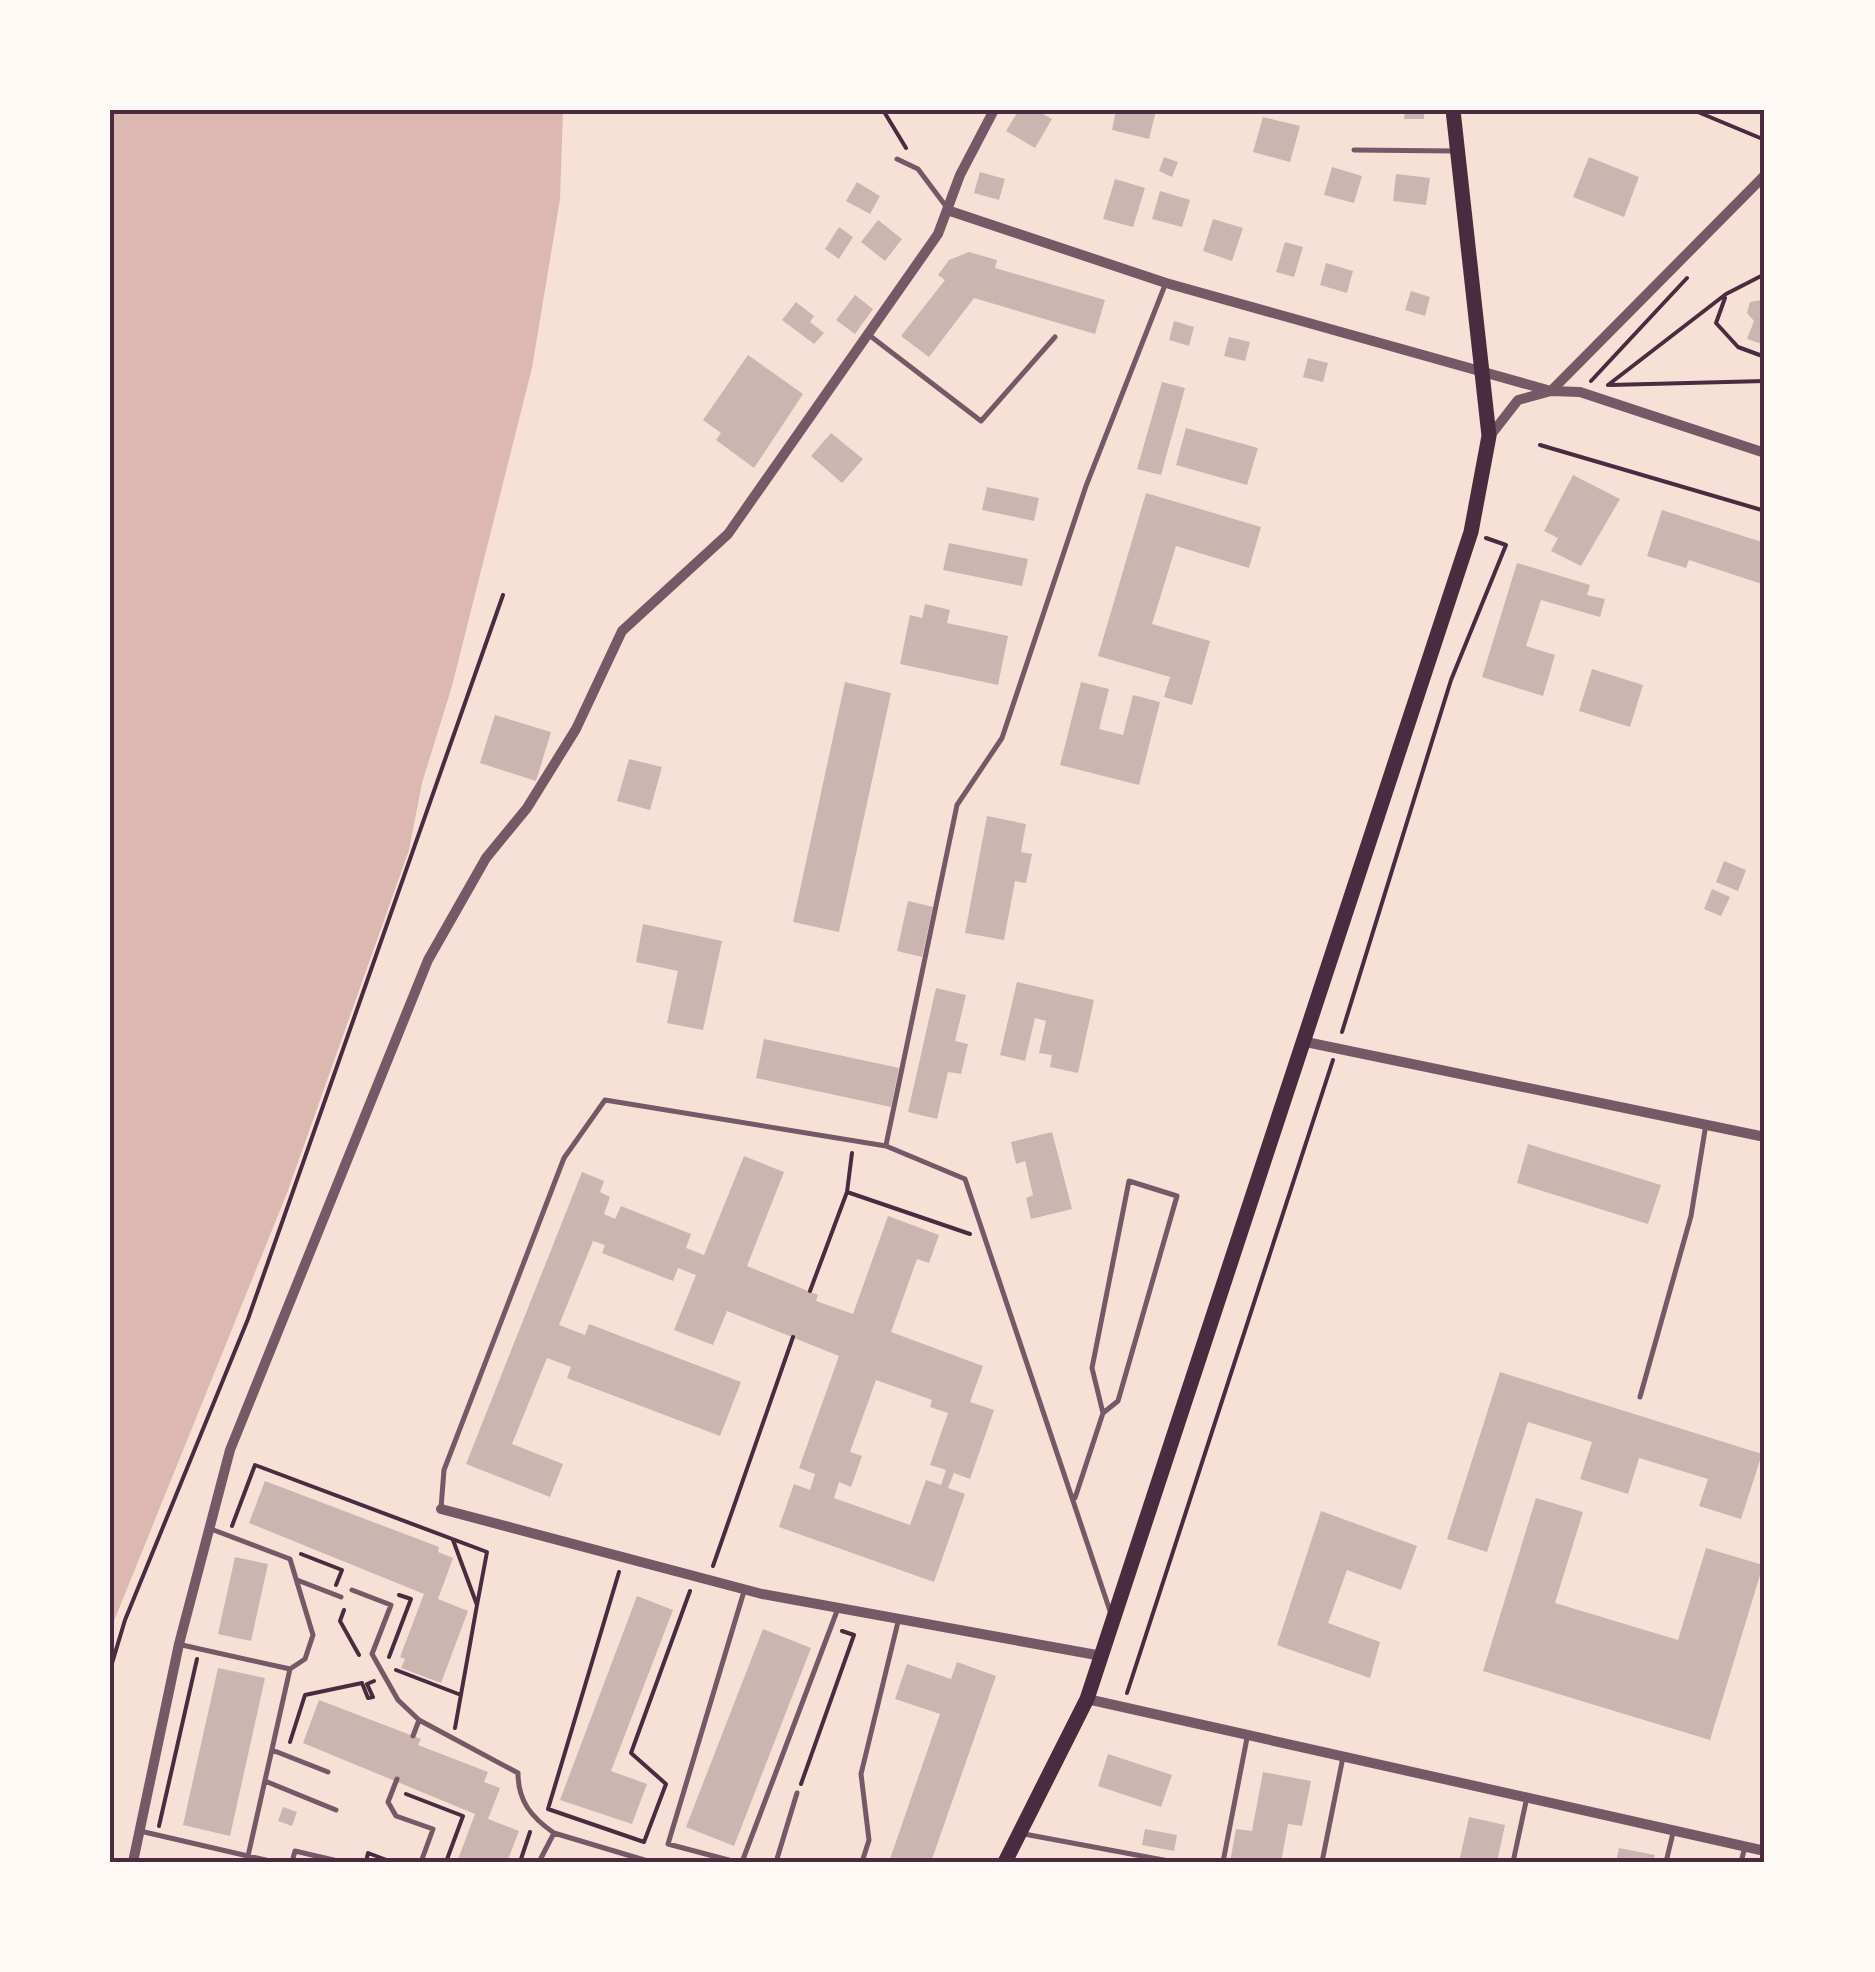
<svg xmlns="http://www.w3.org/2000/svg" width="1875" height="1972" font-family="Roboto,sans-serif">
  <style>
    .water { fill: #dcb8b0 }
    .building { fill: #ccb4b1; fill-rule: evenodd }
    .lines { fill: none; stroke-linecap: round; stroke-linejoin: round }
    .path { stroke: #4a2c40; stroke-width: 4 }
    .service { stroke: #755966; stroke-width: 5 }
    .minor { stroke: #755966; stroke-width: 10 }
    .secondary { stroke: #4a2c40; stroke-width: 15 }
    .neatline { fill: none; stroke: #4a2c40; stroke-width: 4 }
  </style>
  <rect width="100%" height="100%" fill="#f7e1d7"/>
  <path class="water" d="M110 110H563L560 199 532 368 452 686 422 783 409 850 287 1193 110 1631Z"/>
  <path class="building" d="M1019 110H1036L1052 119 1035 148 1006 131Z
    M1116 110 1156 111 1149 139 1112 130Z
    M1405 110H1424V119H1404Z
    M1263 117 1300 126 1290 162 1253 152Z
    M1164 157 1178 162 1172 177 1159 171Z
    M1589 157 1639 177 1624 217 1573 197Z
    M1332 167 1362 176 1354 203 1324 195Z
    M980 172 1005 179 999 200 974 193Z
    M1396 174 1430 178 1426 205 1393 201Z
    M1115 179 1145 188 1133 227 1103 219Z
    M857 182 880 196 870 214 846 201Z
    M1160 191 1190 200 1182 227 1152 219Z
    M1213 219 1243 228 1232 261 1203 251Z
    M878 220 902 239 885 261 861 242Z
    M839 227 853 237 839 259 825 249Z
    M1285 242 1303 247 1294 277 1276 272Z
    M969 252 997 260 995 268 1105 300 1095 334 974 298 929 357 901 336 945 280 938 275 949 260Z
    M1326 263 1353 271 1347 293 1320 285Z
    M1765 290V345L1747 339 1754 321 1747 313 1750 302 1761 300Z
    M1411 291 1430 297 1425 316 1405 310Z
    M855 295 873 309 855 334 836 320Z
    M796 302 814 316 810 322 824 333 814 344 782 320Z
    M1174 321 1194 327 1189 346 1169 340Z
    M1229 337 1250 342 1245 361 1224 356Z
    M748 355 803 394 754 468 716 440 721 433 703 420Z
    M1308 358 1328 363 1323 382 1303 377Z
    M1162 382 1185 388 1161 475 1137 469Z
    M1186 428 1258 448 1247 485 1176 465Z
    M831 433 863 459 842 483 811 456Z
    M1573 475 1620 499 1581 566 1551 551 1558 538 1544 531Z
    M987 487 1039 498 1034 521 982 510Z
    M1146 493 1261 527 1249 568 1176 546 1152 624 1210 641 1192 705 1164 697 1170 677 1098 656Z
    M1662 510 1765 543V585L1689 560 1686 568 1647 556Z
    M949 543 1028 559 1022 586 943 570Z
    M1517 563 1590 585 1587 595 1605 599 1600 617 1541 600 1526 646 1555 655 1543 696 1482 677Z
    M925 604 950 610 947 623 1008 636 998 685 900 664 910 615 922 618Z
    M1592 669 1643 685 1630 727 1579 711Z
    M845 682 891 693 839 932 793 922Z
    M1081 682 1109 689 1099 729 1123 735 1133 695 1160 702 1139 785 1060 765Z
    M495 715 551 732 536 781 480 763Z
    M629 759 662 767 650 810 617 801Z
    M987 816 1026 824 1021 852 1032 854 1026 883 1015 881 1004 940 965 933Z
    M1724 861 1746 870 1738 891 1716 882Z
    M1712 889 1730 897 1721 916 1704 909Z
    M908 901 933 907 922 957 897 951Z
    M643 924 722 941 703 1030 667 1023 678 971 636 962Z
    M1017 982 1094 1000 1078 1073 1050 1067 1052 1055 1039 1053 1046 1021 1035 1018 1025 1061 1000 1055Z
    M936 988 966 995 955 1041 968 1044 961 1074 948 1072 937 1119 908 1112Z
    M764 1039 899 1068 891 1107 756 1078Z
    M1052 1132 1072 1209 1031 1219 1026 1198 1033 1195 1025 1161 1016 1164 1011 1142Z
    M1528 1144 1661 1185 1648 1224 1517 1183Z
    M744 1156 784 1172 747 1266 818 1295 816 1301 853 1314 888 1216 939 1235 929 1263 917 1259 891 1332 983 1366 970 1402 994 1410 970 1479 954 1473 948 1488 965 1494 934 1582 779 1527 794 1484 810 1490 815 1474 799 1468 839 1356 727 1311 713 1345 674 1330 696 1275 678 1268 673 1281 602 1253 605 1245 593 1241 559 1325 585 1335 589 1324 741 1382 720 1436 567 1378 571 1367 547 1358 512 1444 563 1464 550 1497 466 1464 582 1172 604 1181 600 1192 610 1197 604 1214 615 1219 621 1206 691 1234 686 1248 704 1255ZM876 1380 932 1400 930 1407 948 1413 930 1465 946 1470 941 1485 926 1480 910 1525 834 1498 839 1482 851 1487 862 1456 850 1452Z
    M1500 1372 1762 1454 1741 1519 1699 1506 1708 1479 1639 1458 1628 1494 1580 1479 1592 1442 1528 1422 1487 1552 1447 1539Z
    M265 1481 439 1547 438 1552 453 1558 438 1599 468 1611 441 1683 401 1668 405 1659 400 1657 424 1594 249 1523Z
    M1536 1498 1583 1512 1555 1603 1678 1640 1706 1548 1763 1565 1710 1740 1483 1671Z
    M1321 1511 1417 1546 1401 1590 1347 1570 1328 1623 1380 1642 1370 1678 1277 1645Z
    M235 1557 268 1564 251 1641 218 1634Z
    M637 1596 673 1610 611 1771 647 1784 632 1824 560 1800Z
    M763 1629 811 1648 734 1846 686 1827Z
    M957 1662 996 1676 931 1862H889L940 1714 895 1699 907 1664 951 1679Z
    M218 1668 265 1678 230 1836 183 1825Z
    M319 1700 421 1739 418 1745 488 1772 484 1782 500 1788 488 1819 519 1831 507 1862H457L475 1814 303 1743Z
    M1108 1754 1172 1775 1161 1807 1098 1786Z
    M1263 1772 1311 1781 1302 1826 1288 1824 1281 1862H1230L1236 1829 1252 1831Z
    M283 1807 297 1812 292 1826 278 1821Z
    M1469 1817 1505 1825 1497 1862H1459Z
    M1145 1829 1177 1835 1174 1851 1142 1845Z
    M1619 1848 1655 1855 1653 1862H1616Z"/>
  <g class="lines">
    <path class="path" d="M883 110 906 148
      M1693 110 1765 140
      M1725 298 1716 323 1738 347 1765 357
      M1591 381 1687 278
      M1608 385 1726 294 1765 274
      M1610 385 1765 381
      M1540 445 1765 511
      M1342 1032 1451 680 1506 545 1486 538
      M847 1192 970 1234
      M810 1291 847 1192 852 1153
      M232 1526 255 1465 487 1552 477 1605
      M453 1540 477 1605 455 1728
      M301 1554 342 1570 336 1585
      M713 1566 793 1337
      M619 1572 548 1809 644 1842 666 1784 631 1753 690 1591
      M344 1610 340 1621 359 1655
      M389 1657 411 1599 399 1595
      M110 1670 125 1620 248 1319 503 595
      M396 1670 461 1695
      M1127 1693 1333 1060
      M290 1742 305 1695 362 1683 368 1698 373 1697 367 1684 374 1681
      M801 1784 854 1635 842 1631
      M406 1794 463 1816 446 1862
      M159 1826 197 1659
      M366 1862 368 1853 392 1862
      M520 1862 530 1832"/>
    <path class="service" d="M1354 150 1455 151
      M897 159 918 169 948 209
      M869 335 981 421 1055 337
      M886 1145 957 805 1002 738 1086 486 1165 285
      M1640 1397 1691 1216 1706 1124
      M1075 1498 1103 1413 1092 1368 1129 1181 1177 1196 1118 1401 1103 1413
      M441 1508 444 1470 564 1158 605 1100 886 1146 965 1179 1111 1614
      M211 1529 290 1559 313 1635 305 1659 290 1669
      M297 1580 341 1597
      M352 1590 391 1605 372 1654 398 1700 419 1720 518 1773C518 1801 531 1817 554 1833
      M182 1645 290 1669 248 1856
      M413 1736 419 1720
      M272 1750 328 1772
      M397 1779 388 1802 396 1816 433 1829 421 1862
      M265 1781 336 1810
      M140 1831 274 1862
      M1024 1834 1174 1862
      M292 1862 295 1851 342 1862
      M539 1862 554 1833 651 1862
      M736 1862 668 1844 745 1588
      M742 1862 837 1611
      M776 1862 797 1793
      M862 1862 869 1840 861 1774 898 1622
      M1223 1862 1247 1738
      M1322 1862 1343 1757
      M1513 1862 1527 1797
      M1666 1862 1673 1833
      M1741 1862 1745 1847"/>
    <path class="minor" d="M950 211 1166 283 1551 391 1580 392 1765 453
      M1490 436 1518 400 1551 391 1765 175
      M1306 1042 1765 1137
      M441 1509 762 1594 1102 1656
      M1087 1699 1765 1851
      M133 1862 179 1644 230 1450 428 960 486 858 527 808 576 729 622 631 728 534 938 234 960 175 994 110"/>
    <path class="secondary" d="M1005 1862 1087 1699 1471 532 1489 436 1453 110"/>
  </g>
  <rect width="1875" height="1972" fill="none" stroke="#fffaf5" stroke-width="225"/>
  <rect x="112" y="112" width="1650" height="1748" class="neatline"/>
</svg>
